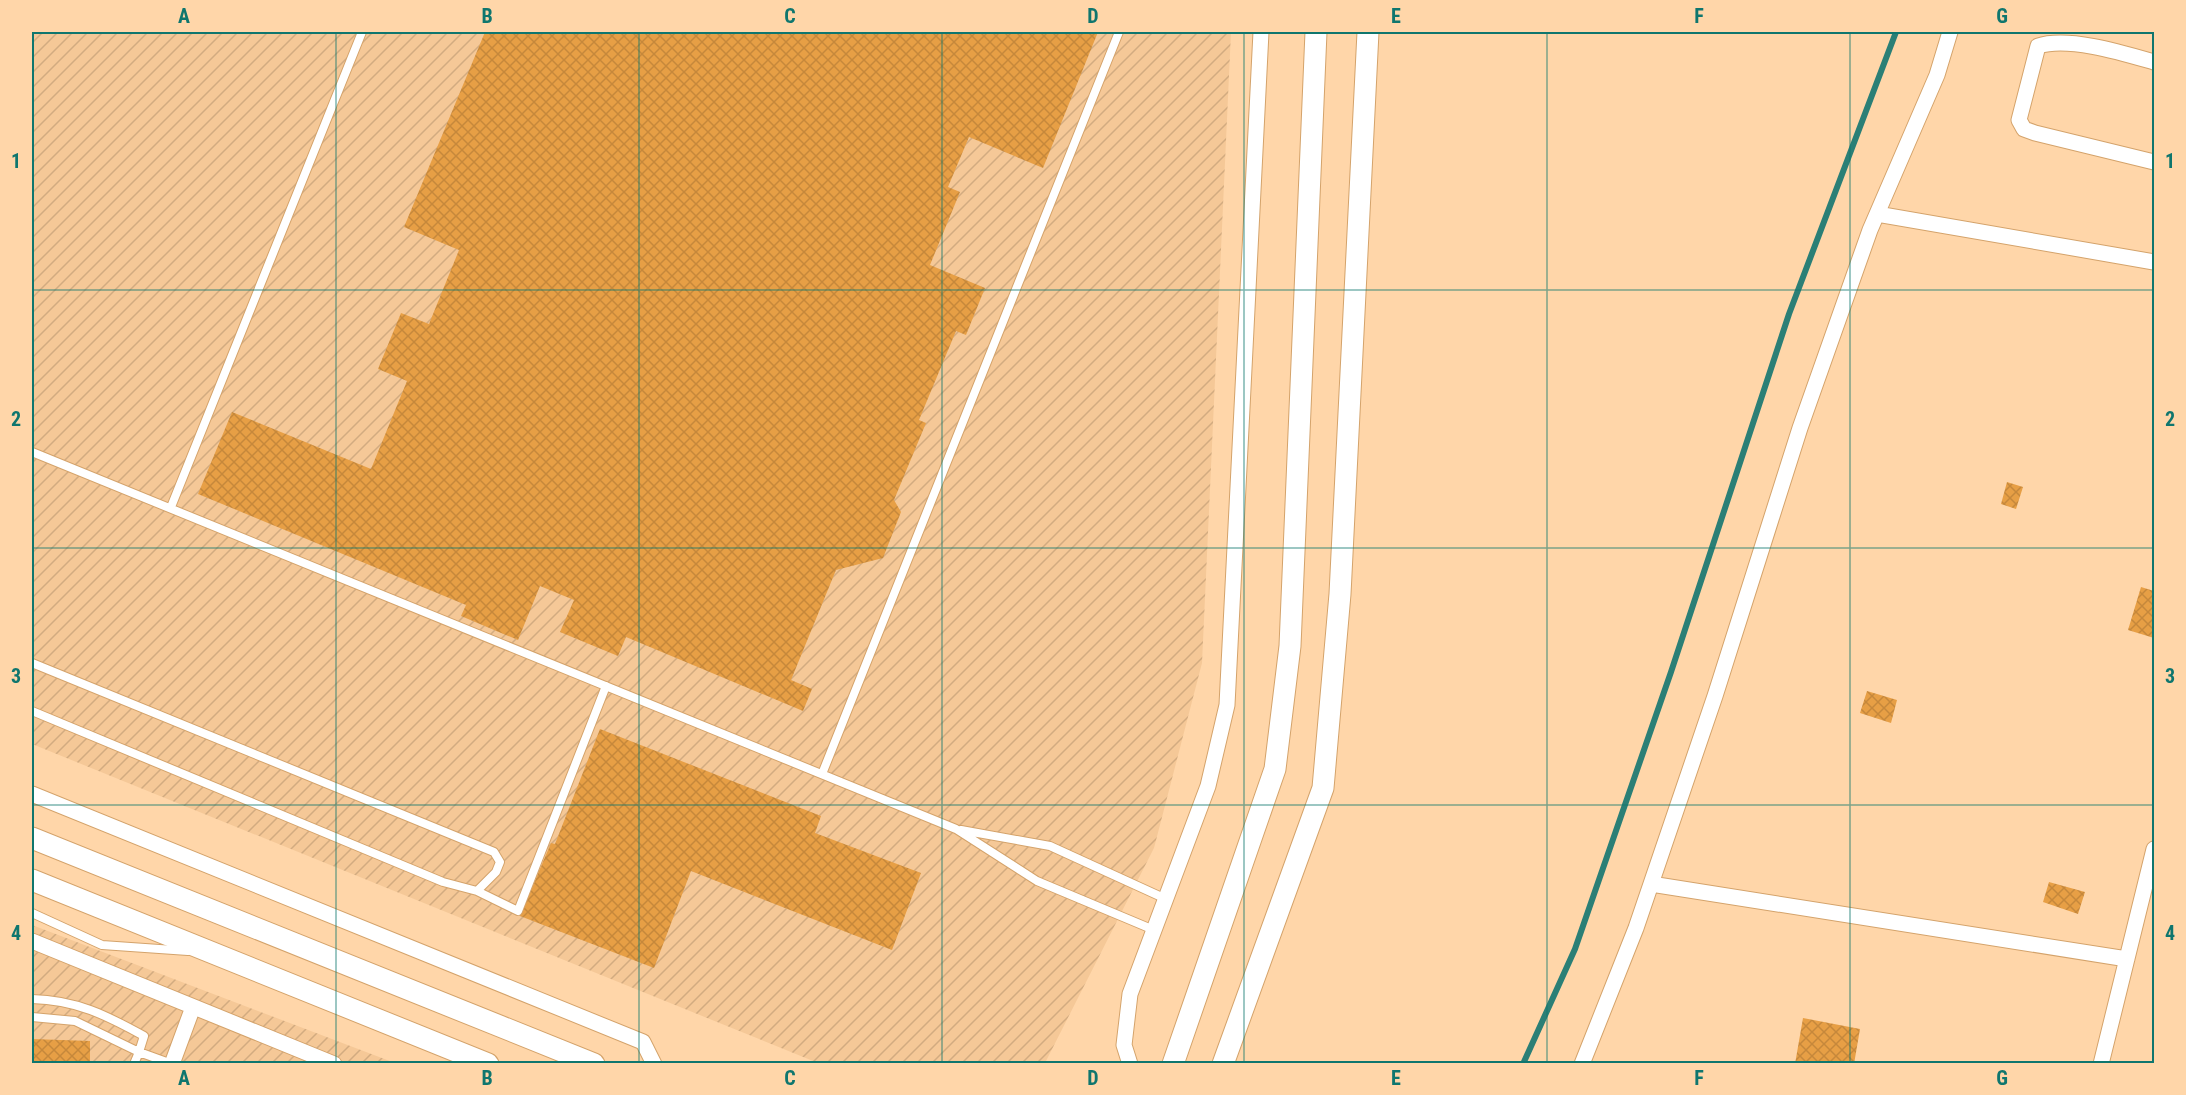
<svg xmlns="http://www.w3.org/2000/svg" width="2186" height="1095" font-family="'Roboto Condensed',sans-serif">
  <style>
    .industrial { fill: url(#industrial-furrows) }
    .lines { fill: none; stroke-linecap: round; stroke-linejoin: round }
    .stream { stroke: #2b7f76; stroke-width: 6 }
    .building { fill: url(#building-cross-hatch) }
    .lane-casing { stroke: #d4a36b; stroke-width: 10 }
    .street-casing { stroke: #d4a36b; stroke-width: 17 }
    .secondary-casing { stroke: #d4a36b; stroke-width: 23 }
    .lane { stroke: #fff; stroke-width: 8 }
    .street { stroke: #fff; stroke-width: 15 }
    .secondary { stroke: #fff; stroke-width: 21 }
    .grid { fill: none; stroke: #0f766e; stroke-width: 1.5; stroke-opacity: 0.55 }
    .neatline { fill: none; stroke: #0f766e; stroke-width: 2 }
    .grid-label { font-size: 20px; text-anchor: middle; font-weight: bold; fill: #0f766e }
  </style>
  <defs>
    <pattern id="industrial-furrows" width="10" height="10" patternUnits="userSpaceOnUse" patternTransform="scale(1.5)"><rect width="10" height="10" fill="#f5c897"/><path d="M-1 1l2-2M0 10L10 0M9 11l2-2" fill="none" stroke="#d2ab80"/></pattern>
    <pattern id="building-cross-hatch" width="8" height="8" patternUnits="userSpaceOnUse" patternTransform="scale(1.5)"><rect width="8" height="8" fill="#e79f45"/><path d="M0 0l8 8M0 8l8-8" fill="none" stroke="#c6883b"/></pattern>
  </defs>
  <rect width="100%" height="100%" fill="#ffd6a9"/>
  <path class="industrial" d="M32 32H1231L1202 663 1154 848 1045 1063H818L32 744Z
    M32 925 395 1063H32Z"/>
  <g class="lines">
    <path class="stream" d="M1523 1064 1575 949 1671 672 1789 314 1896 32"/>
  </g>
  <path class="building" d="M485 32H1098L1043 168 969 137 948 187 960 192 930 265 985 288 966 335 956 331 919 420 926 423 894 500 901 512 883 558 836 570 791 680 812 689 803 711 626 637 618 656 560 632 574 600 540 586 518 640 461 616 466 605 198 494 232 412 371 469 407 381 378 369 401 313 429 324 459 250 404 227Z
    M2007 482 2023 487 2016 509 2001 504Z
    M2141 587 2154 591V638L2128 630Z
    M1867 691 1897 700 1891 723 1860 713Z
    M600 729 821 816 815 833 921 873 892 950 691 871 654 968 520 916 551 843 555 844Z
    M2049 882 2085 892 2078 914 2043 902Z
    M1803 1018 1860 1029 1854 1064H1795Z
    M32 1039 90 1041V1064H32Z"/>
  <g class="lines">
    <defs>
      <path id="lane" d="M32 452 956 829 1037 881 1154 930
        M171 507 362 32
        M32 663 494 852 500 862 496 872 477 891 443 882 32 711
        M822 774 1119 32
        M961 830 1050 846 1166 899
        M477 891 518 911 606 686
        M32 913 102 945 188 951
        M32 999C76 1000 106 1015 144 1036L139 1052 172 1064
        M32 1017 75 1021 139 1052 134 1064"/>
      <path id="street" d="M2154 62C2123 53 2068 36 2038 46L2019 120 2024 129 2035 133 2154 162
        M1877 214 2154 262
        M32 794 643 1042 654 1064
        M1651 884 2127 959
        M32 941 334 1064
        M172 1064 193 1007
        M1130 1064 1124 1045 1130 994 1208 786 1227 705 1261 32
        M1582 1064 1636 928 1715 696 1800 428 1870 230 1937 75 1950 32
        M2101 1064 2154 849"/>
      <path id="secondary" d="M32 838 594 1064
        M32 880 488 1064
        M1173 1064 1275 769 1290 646 1316 32
        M1223 1064 1323 788 1340 594 1368 32"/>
    </defs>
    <use href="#lane" class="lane-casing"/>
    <use href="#street" class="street-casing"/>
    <use href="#secondary" class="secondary-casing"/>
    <use href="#lane" class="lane"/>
    <use href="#street" class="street"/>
    <use href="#secondary" class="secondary"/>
  </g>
  <path class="grid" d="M336 32V1064M639 32V1064M942 32V1064M1244 32V1064M1547 32V1064M1850 32V1064M32 290H2154M32 548H2154M32 805H2154"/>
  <rect width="2186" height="1095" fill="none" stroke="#ffd6a9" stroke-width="66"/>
  <rect x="33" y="33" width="2120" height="1029" class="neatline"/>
  <g class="grid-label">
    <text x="184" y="23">A</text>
    <text x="487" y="23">B</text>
    <text x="790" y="23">C</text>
    <text x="1093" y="23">D</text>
    <text x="1396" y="23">E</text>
    <text x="1699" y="23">F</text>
    <text x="2002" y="23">G</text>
    <text x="16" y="168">1</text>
    <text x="2170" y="168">1</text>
    <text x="16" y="426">2</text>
    <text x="2170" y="426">2</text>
    <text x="16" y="683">3</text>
    <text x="2170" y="683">3</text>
    <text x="16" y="940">4</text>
    <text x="2170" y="940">4</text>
    <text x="184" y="1085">A</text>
    <text x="487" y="1085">B</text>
    <text x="790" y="1085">C</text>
    <text x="1093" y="1085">D</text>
    <text x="1396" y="1085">E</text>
    <text x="1699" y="1085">F</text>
    <text x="2002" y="1085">G</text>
  </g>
</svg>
